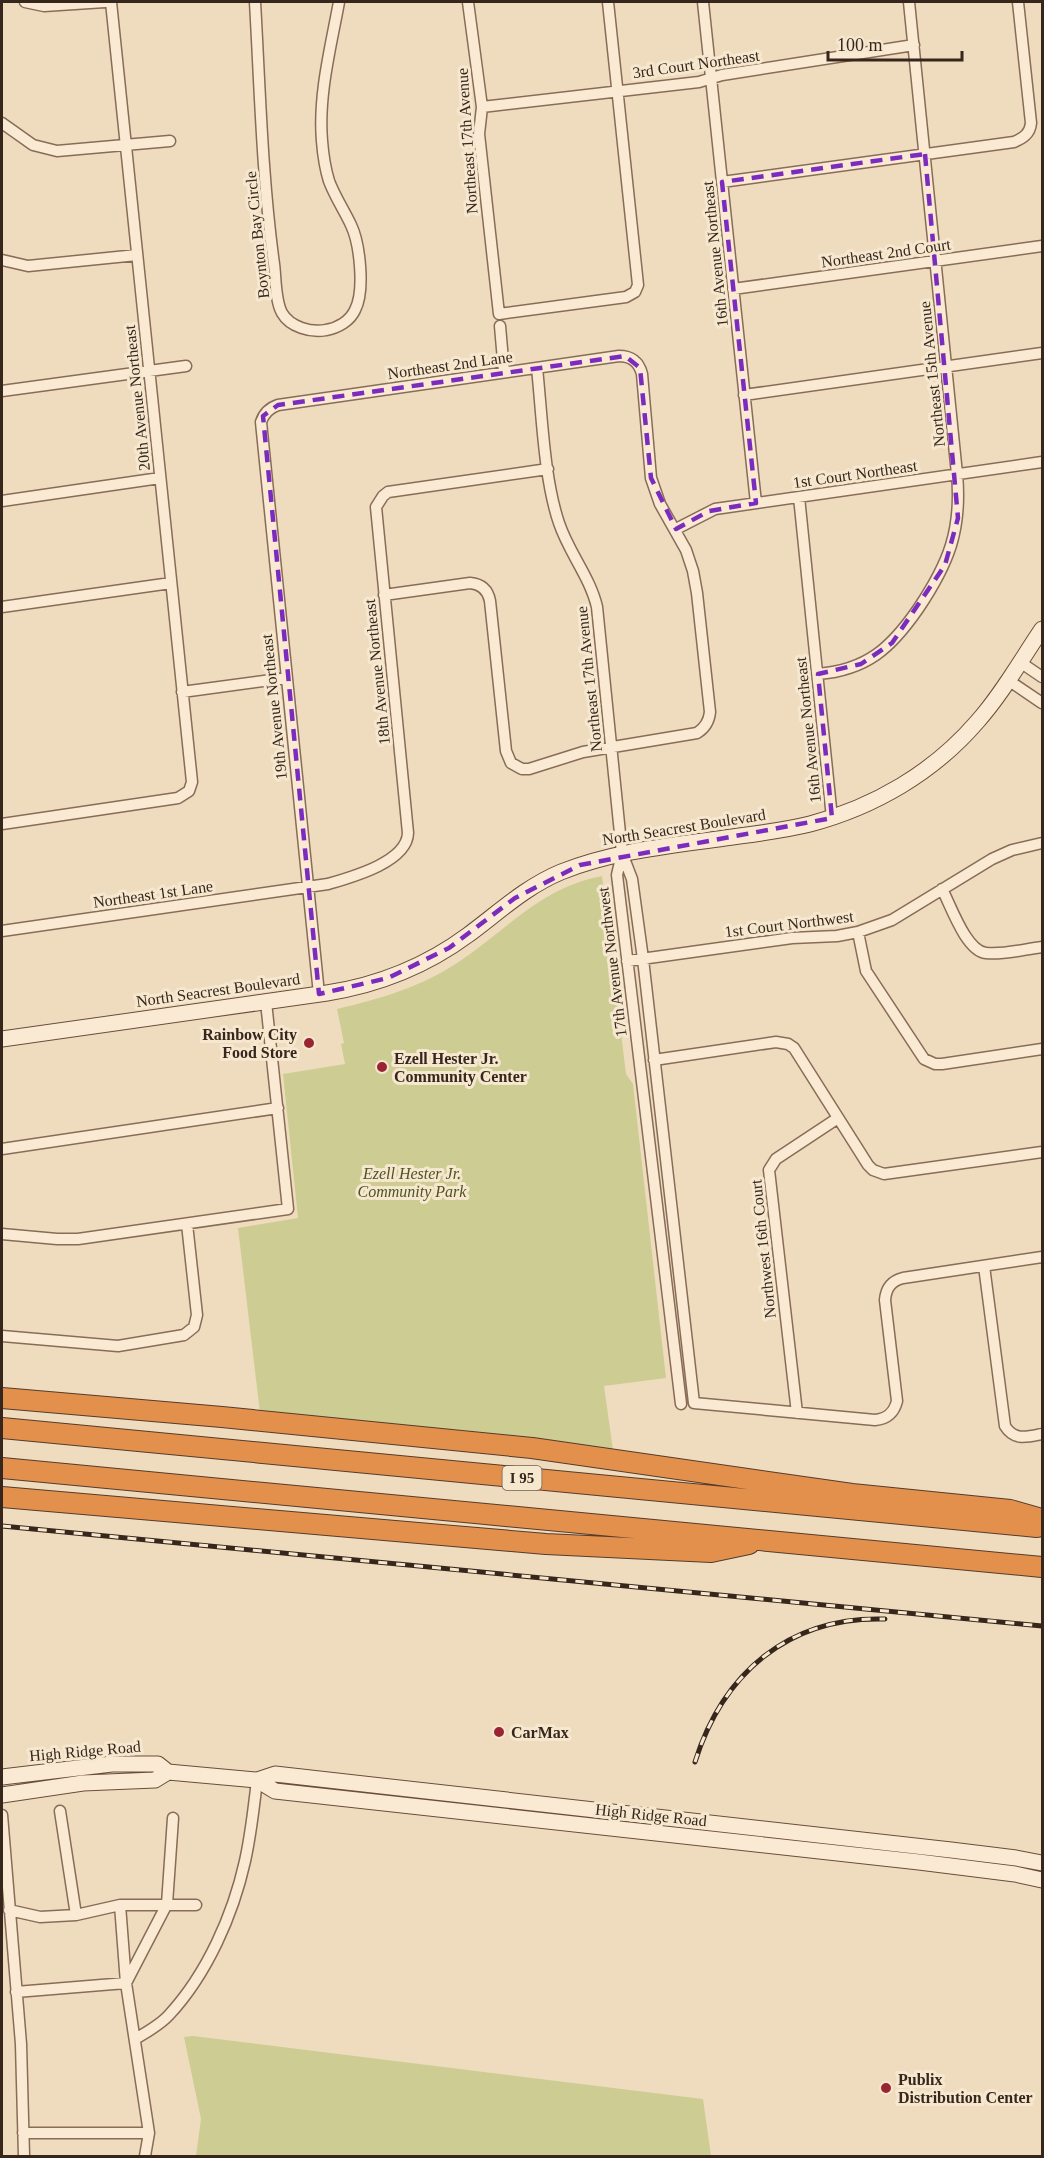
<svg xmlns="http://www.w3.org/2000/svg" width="1044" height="2158" font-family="Georgia,serif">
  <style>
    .green { fill: #cdcd93 }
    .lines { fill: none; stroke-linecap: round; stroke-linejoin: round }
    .street-casing { stroke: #886c57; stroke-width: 13 }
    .secondary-casing { stroke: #6a4d3a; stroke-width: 17 }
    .highway-casing { stroke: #553b2c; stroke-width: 22 }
    .street { stroke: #faead3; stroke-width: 10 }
    .secondary { stroke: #faead3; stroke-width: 15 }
    .highway { stroke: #e2904c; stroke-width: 20 }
    .rail-casing { stroke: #37261c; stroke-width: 5 }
    .rail { stroke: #f6e7cf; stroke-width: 3; stroke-dasharray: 9; stroke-linecap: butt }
    .marked { fill: none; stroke: #7b2cbf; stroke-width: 4.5; stroke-dasharray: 12 8; stroke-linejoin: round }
    .poi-dot { fill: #992533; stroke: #f6e7cf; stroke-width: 2 }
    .labels { text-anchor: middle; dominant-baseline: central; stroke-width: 6; stroke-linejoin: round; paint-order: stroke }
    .shield { fill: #f6e7cf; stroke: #706052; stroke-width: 1.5 }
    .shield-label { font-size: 15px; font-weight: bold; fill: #37261c }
    .street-label { font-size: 16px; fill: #37261c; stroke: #f6e7cf }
    .poi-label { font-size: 16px; font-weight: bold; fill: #37261c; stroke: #f6e7cf; text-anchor: start }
    .park-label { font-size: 16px; font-style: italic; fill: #4d5422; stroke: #f6e7cf }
  </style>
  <rect width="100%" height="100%" fill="#efdcbf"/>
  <path class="green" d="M602 876 626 1074 633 1084 666 1378 604 1386 613 1450 460 1430 260 1413 238 1228 298 1218 283 1074 345 1064 341 1044 344 1043 337 1009C379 999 421 987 457 963 506 931 541 887 602 876Z
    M193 2036 703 2099 711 2156H196L201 2119 184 2037Z"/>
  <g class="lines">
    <defs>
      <path id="street" d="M25 2 44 6 105 2
        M255 2C260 89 262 177 274 264 276 279 275 300 282 313 290 327 311 333 326 330 338 328 350 321 355 310 365 291 360 244 351 225 344 210 335 197 329 181 325 168 323 154 322 141 318 95 331 46 339 2
        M468 2 482 107 479 134 499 314 626 297 635 292 638 285 608 2
        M703 2 756 503
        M482 107 699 82 722 75 914 45
        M2 123 33 145 57 151 170 141
        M722 182 1014 142C1023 138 1030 134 1031 123L1018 2
        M2 260 28 266 137 255
        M733 289 1042 246
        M500 326 504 372
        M537 368C542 415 544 479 559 523 569 553 590 577 597 607L622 853 632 879 643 959 694 1403 875 1420C887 1419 894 1413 897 1401L885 1300C886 1288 891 1281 903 1278L1042 1257
        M2 391 186 366
        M744 395 1042 353
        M799 497 832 818
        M2 501 160 478
        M676 529 715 509 1042 462
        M2 607 171 583
        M1020 662 1042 677
        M818 674C867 670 891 648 918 609 949 563 962 530 957 474L909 2
        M1008 680 1042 703
        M182 692 286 678
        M2 824 178 798 189 791 192 782 111 2
        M622 853 617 875 681 1404
        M942 889C951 906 966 951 986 953 1004 955 1025 949 1042 947
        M2 931 328 884C352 877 407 862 408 833L376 507 383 496 388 492 548 469
        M858 932 866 971 924 1059 935 1064H942L1042 1049
        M627 961 792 938 837 936 858 932 892 920 992 859 1012 850 1042 843
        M319 994 261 422C264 413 269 408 278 405L619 356C631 356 639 362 642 374L651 478 660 504 686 550 693 571 697 593 710 712C709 722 705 728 697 733L583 752 529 769H522L511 763 506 751 490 601C488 590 481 584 470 583L384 595
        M654 1060 776 1042 788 1044 794 1048 868 1165 873 1170 884 1174 1042 1152
        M2 1149 278 1108
        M2 1234 57 1239H78L288 1209 266 1002
        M984 1266 1005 1426C1014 1441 1027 1437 1042 1434
        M2 1336 118 1346 184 1335 194 1327 197 1315 187 1224
        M797 1413 769 1170 776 1159 838 1118
        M60 1811 76 1915
        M2 1815 21 2044 24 2156
        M120 1905 126 1983 149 2133 145 2156
        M9 1910 40 1917 76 1915 120 1905H196
        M16 1992 126 1983 167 1904 173 1818
        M135 2039C147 2032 160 2025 169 2015 207 1974 233 1915 245 1861 251 1834 254 1807 257 1780
        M23 2133H149"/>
      <path id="secondary" d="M2 1039 327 993C378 985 426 966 468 935 498 913 525 887 561 872 613 851 669 846 725 838 753 834 782 831 810 824 874 807 933 773 977 722 1002 694 1021 660 1042 629
        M2 1777 112 1764H158L168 1772 257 1780 275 1791 919 1862 1015 1874 1042 1880
        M257 1780 275 1774 951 1850 1016 1858 1042 1863
        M2 1795 83 1783 155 1780 168 1772"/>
      <path id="highway" d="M2 1398 222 1417 532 1448 852 1494 1010 1510 1042 1519
        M2 1428 1037 1527
        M2 1468 1042 1567
        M2 1497 546 1544 711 1552 749 1544"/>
    </defs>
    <use href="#street" class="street-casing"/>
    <use href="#secondary" class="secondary-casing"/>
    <use href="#highway" class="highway-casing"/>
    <use href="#street" class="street"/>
    <use href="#secondary" class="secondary"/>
    <use href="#highway" class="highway"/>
    <defs>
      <path id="rail" d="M2 1526 1042 1626
        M695 1762C723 1673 789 1616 885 1619"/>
    </defs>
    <use href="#rail" class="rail-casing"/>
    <use href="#rail" class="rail"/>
  </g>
  <path class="marked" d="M925 154 958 518 945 565 892 643 861 664 818 674 832 818 580 865 515 898 449 948 388 978 319 994 263 416 278 405 625 356 640 368 651 478 676 529 709 511 756 503 722 182Z"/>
  <g class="poi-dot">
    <circle cx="309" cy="1043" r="6"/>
    <circle cx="382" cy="1067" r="6"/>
    <circle cx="499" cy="1732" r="6"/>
    <circle cx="886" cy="2088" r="6"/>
  </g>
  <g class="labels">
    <rect class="shield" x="502.5" y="1466" width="39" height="24" rx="4.5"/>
    <g class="shield-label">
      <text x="522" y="1478">I 95</text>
    </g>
    <g class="street-label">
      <text transform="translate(696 64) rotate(-8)">3rd Court Northeast</text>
      <text transform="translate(467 141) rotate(-94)">Northeast 17th Avenue</text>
      <text transform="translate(257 235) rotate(-96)">Boynton Bay Circle</text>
      <text transform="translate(886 253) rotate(-8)">Northeast 2nd Court</text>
      <text transform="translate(715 254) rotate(-96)">16th Avenue Northeast</text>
      <text transform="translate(450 365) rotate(-8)">Northeast 2nd Lane</text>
      <text transform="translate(932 374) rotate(-96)">Northeast 15th Avenue</text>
      <text transform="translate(137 398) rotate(-96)">20th Avenue Northeast</text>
      <text transform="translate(855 474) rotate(-8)">1st Court Northeast</text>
      <text transform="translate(377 672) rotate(-96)">18th Avenue Northeast</text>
      <text transform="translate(589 679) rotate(-96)">Northeast 17th Avenue</text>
      <text transform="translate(274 707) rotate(-96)">19th Avenue Northeast</text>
      <text transform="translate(808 730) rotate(-96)">16th Avenue Northeast</text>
      <text transform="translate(684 827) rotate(-9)">North Seacrest Boulevard</text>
      <text transform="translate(153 894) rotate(-8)">Northeast 1st Lane</text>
      <text transform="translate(789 924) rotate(-7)">1st Court Northwest</text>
      <text transform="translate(612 962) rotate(-97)">17th Avenue Northwest</text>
      <text transform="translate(218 990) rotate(-8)">North Seacrest Boulevard</text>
      <text transform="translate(763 1249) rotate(-96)">Northwest 16th Court</text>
      <text transform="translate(85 1751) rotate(-5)">High Ridge Road</text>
      <text transform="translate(651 1815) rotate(6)">High Ridge Road</text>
    </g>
    <g class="poi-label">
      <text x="297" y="1034" text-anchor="end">Rainbow City<tspan x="297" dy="18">Food Store</tspan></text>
      <text x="394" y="1058">Ezell Hester Jr.<tspan x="394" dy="18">Community Center</tspan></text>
      <text x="511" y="1732">CarMax</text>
      <text x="898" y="2079">Publix<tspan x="898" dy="18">Distribution Center</tspan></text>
    </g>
    <g class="park-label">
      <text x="412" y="1173">Ezell Hester Jr.<tspan x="412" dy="18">Community Park</tspan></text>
    </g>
  </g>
  <rect width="1044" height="2158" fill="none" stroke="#37261c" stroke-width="6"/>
  <path d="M828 51v9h134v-9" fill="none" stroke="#37261c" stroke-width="3"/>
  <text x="837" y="51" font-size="18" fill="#37261c" stroke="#f6e7cf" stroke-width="4.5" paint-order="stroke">100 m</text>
</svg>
